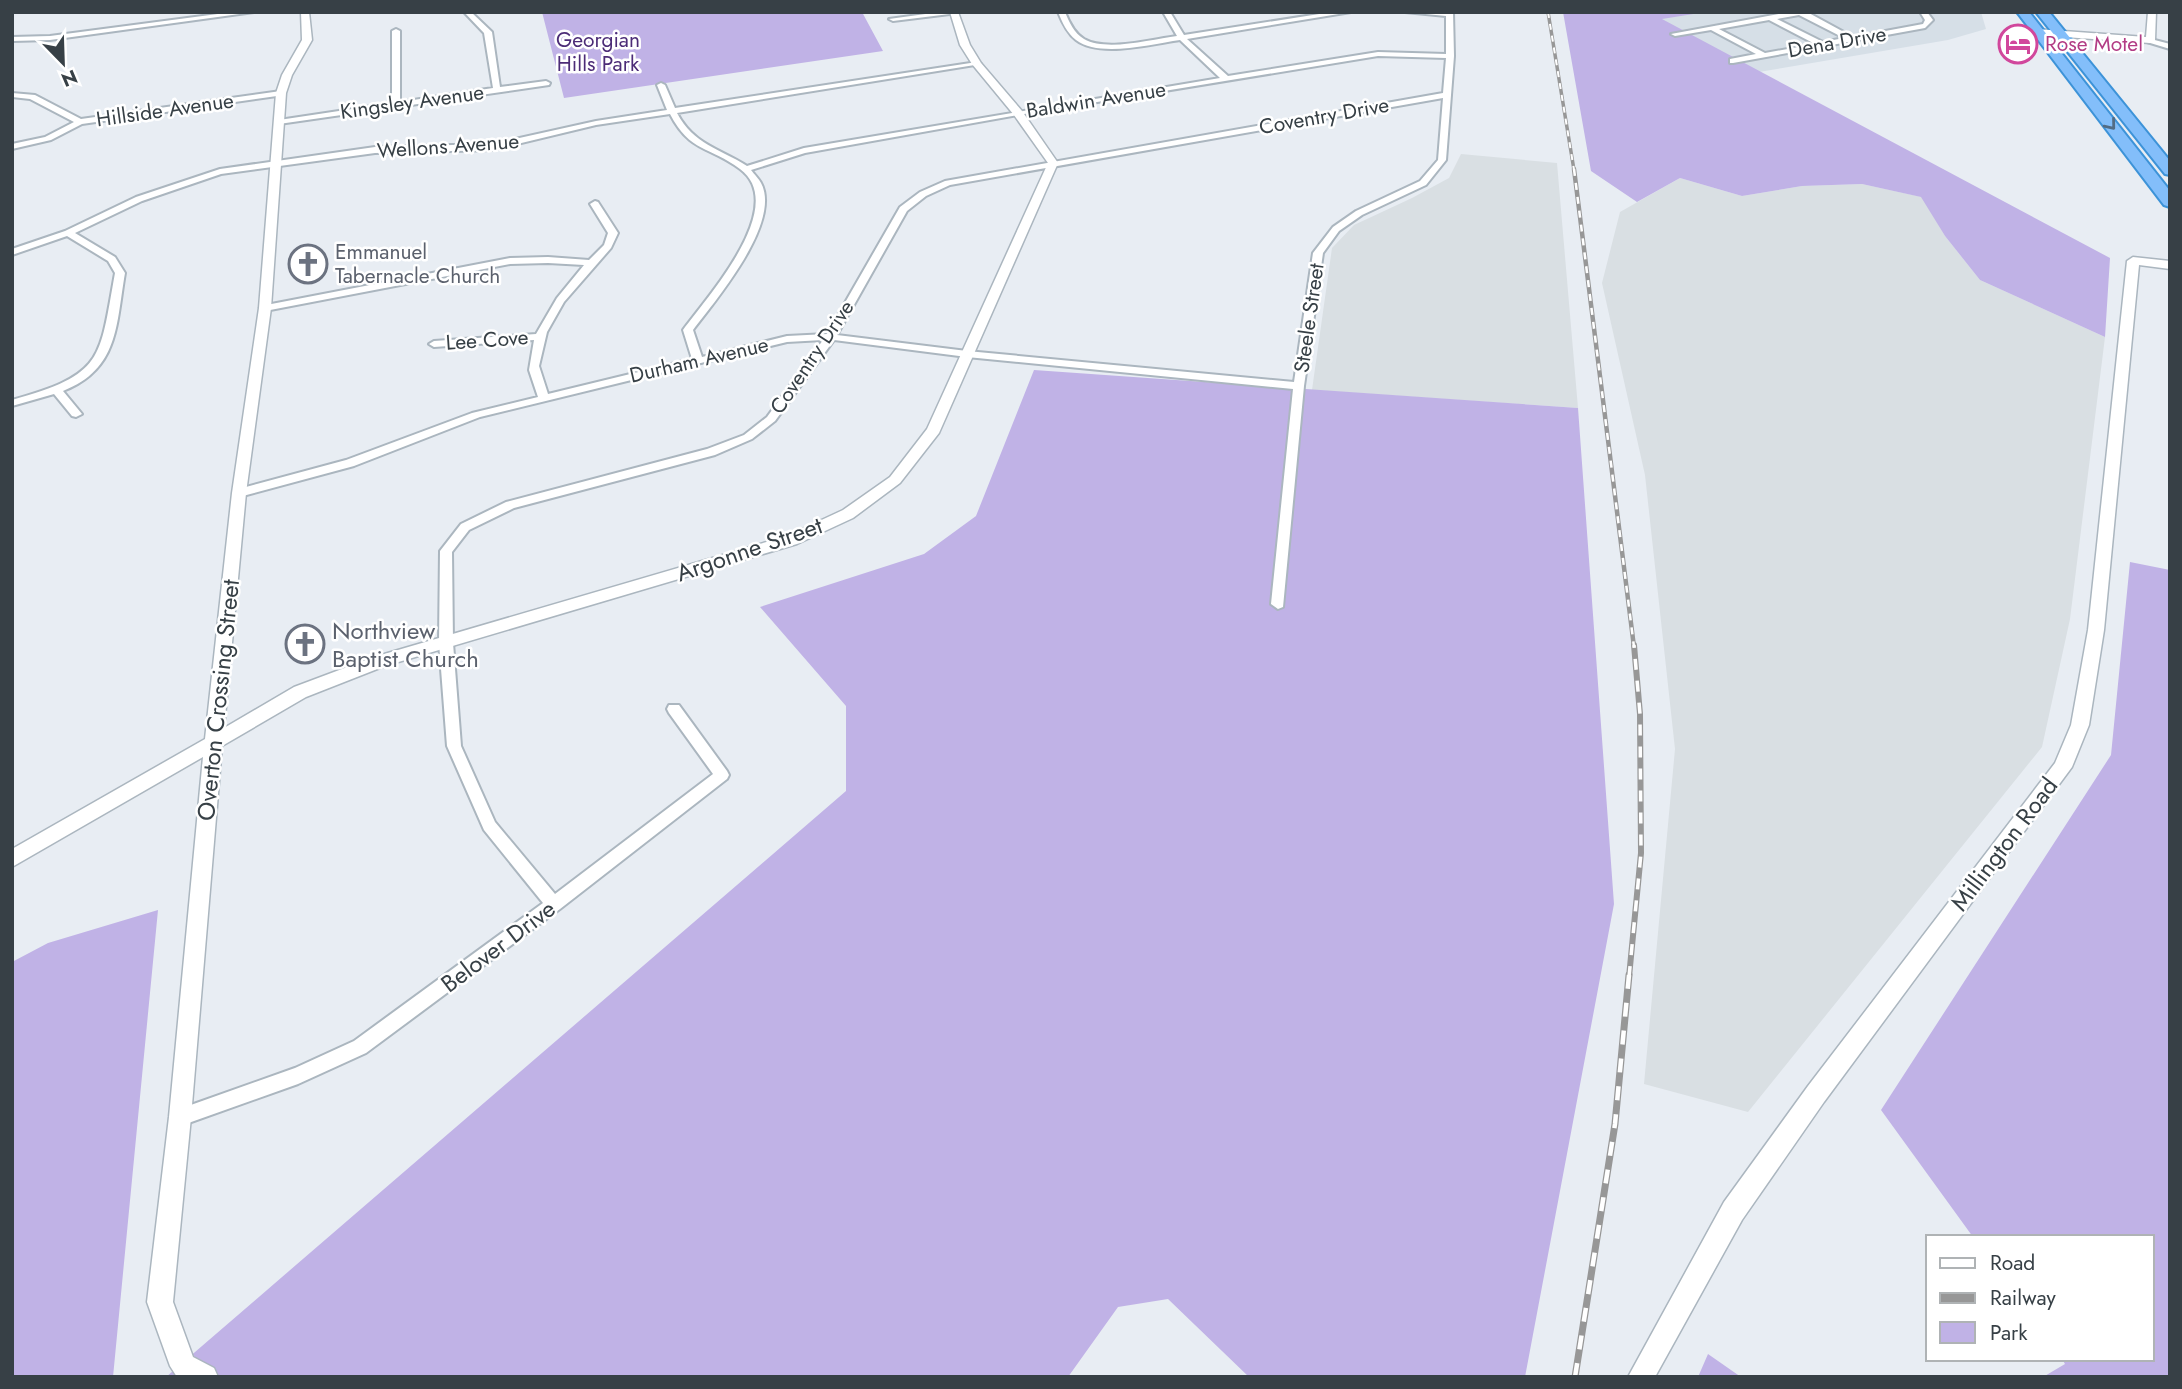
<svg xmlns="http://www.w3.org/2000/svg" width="2182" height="1389" font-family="Jost,sans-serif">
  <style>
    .residential { fill: #d6dfe7 }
    .industrial { fill: #d9dfe3 }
    .green { fill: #c0b2e6 }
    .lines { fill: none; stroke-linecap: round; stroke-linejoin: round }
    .minor-casing { stroke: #abb6bf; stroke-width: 4 }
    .tertiary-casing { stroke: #abb6bf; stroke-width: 3 }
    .trunk-casing { stroke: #3d93d8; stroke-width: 4 }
    .minor { fill: #fff; fill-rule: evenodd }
    .tertiary { fill: #fff; fill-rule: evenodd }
    .trunk { fill: #83befa; fill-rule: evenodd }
    .rail-far3-casing { stroke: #979797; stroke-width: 3.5 }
    .rail-far2-casing { stroke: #979797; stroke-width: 4.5 }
    .rail-far1-casing { stroke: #979797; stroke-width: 6 }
    .rail-casing { stroke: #979797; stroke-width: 7 }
    .rail-far3 { stroke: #fff; stroke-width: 2; stroke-dasharray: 6; stroke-linecap: butt }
    .rail-far2 { stroke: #fff; stroke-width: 2.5; stroke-dasharray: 7; stroke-linecap: butt }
    .rail-far1 { stroke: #fff; stroke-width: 3.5; stroke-dasharray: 11; stroke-linecap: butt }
    .rail { stroke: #fff; stroke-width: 4.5; stroke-dasharray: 14; stroke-linecap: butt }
    .oneway { stroke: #526c85 }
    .labels { text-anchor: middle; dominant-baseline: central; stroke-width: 5; stroke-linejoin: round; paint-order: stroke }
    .far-park-label { font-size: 21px; fill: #4c2c77; stroke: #fff }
    .far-street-label { font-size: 21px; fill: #374046; stroke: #fff }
    .far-hotel-label { font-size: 21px; fill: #b23c85; stroke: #fff; text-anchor: start }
    .far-worship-label { font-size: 21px; fill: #5b616d; stroke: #fff; text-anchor: start }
    .street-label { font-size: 24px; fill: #374046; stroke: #fff }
    .worship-label { font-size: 24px; fill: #5b616d; stroke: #fff; text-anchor: start }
  </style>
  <rect width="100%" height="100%" fill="#e8edf3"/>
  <path class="residential" d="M1693 12H1981L1986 29 1948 40 1753 73 1645 21Z"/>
  <path class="industrial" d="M1461 154 1557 163 1578 408 1312 390 1332 248 1354 225 1412 198 1449 178Z
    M1680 178 1742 196 1802 186 1862 184 1922 197 1945 236 1980 280 2105 337 2070 619 2042 747 1748 1112 1644 1084 1675 749 1645 475 1602 283 1620 212Z"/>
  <path class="green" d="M542 12H862L883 51 564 98Z
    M1563 12H1706L1662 19 2110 258 2105 337 1980 280 1945 236 1921 197 1862 184 1802 186 1742 196 1680 178 1637 202 1591 171Z
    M1034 370 1578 408 1614 904 1525 1377H1249L1168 1299 1118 1307 1068 1377H166L846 791V706L760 607 924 554 976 516Z
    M2130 562 2170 570V1377H2043L2065 1364 2062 1359H2152V1237H1973L1881 1110 2111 755Z
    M158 910 113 1377H12V962L48 943Z
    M1708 1354 1741 1377H1698Z"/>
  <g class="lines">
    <defs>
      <path id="minor" d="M233 12H254L50 40 12 41V37L50 36Z
        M464 12H471L492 32 500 87 546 81 550 83 549 85 279 124 275 122 279 120 392 103V31L396 29 400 31V102L493 88 484 33Z
        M940 12 958 13 893 21 889 19Z
        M1058 12H1065C1069 22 1074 33 1084 39 1107 52 1152 39 1177 36L1163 12H1170L1184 35 1332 12H1351L1187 39 1228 76 1378 52 1446 54V16L1405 12H1453L1454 56 1446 160 1426 185 1362 215 1339 231 1323 253 1304 386 1283 607 1278 609 1271 604 1293 389 967 357 834 340 775 421 752 439 715 455 514 508 469 530 452 552 453 643 461 746 495 822 555 894 713 774 669 713 667 709 669 705H679L727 771 729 775 727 779 560 909 366 1053 298 1084 180 1126 174 1123 171 1117 174 1111 295 1068 354 1041 543 903 484 830 447 746 439 643 440 551 461 524 506 502 707 449 744 435 767 417 823 340 787 342 480 417 354 466 239 497 233 493 235 490 346 460 472 413 538 397 529 370 534 340 434 347 429 344 434 341 536 334 557 298 584 265 548 263 510 264 265 311 261 310V306L510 258 548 257 589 260 604 245 608 233 590 204 595 201 598 202 618 233 611 248 564 302 547 332 539 366 548 394 692 359 683 330C707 297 790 206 740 169 710 146 690 153 670 114L596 125 492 150 375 153 221 174 142 201 75 233 115 257 125 273C116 325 119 369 63 391L82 414 76 417 72 416 54 394 12 406V400C104 374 99 361 115 273L108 261 67 236 12 255V249L65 231 136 197 220 169 375 147 492 144 596 121 667 110 657 85 661 83 665 85 675 108 977 62 981 64 677 113C694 145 719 148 747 166L804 148 1220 78 1180 40C1152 44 1099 58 1076 40 1067 33 1062 22 1058 12ZM1378 56 1446 58 1443 93 945 181 920 192 900 207 827 334 787 336 702 357 693 330C716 300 782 222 761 183 759 179 754 174 751 170L805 153 1018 115ZM1443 98 1438 160 1420 181 1356 211 1333 227 1313 253 1294 382 967 351 837 335 907 211 926 196 950 185Z
        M1790 12H1807L1853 37 1923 24 1925 20 1920 12H1927L1933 20 1925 28 1733 63H1730V59L1756 54 1711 30 1675 36 1671 34ZM1799 15 1844 38 1823 42 1777 19ZM1769 20 1815 44 1765 53 1719 29Z
        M2147 38 2170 44V49L2147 42Z
        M281 91H284V95L82 124 51 140 12 149V144L45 137 74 122 30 99 12 97V93L35 95 81 119Z"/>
      <path id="tertiary" d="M301 12H309L312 40 292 75 286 93 271 308 246 493 224 728 294 687 374 657 787 536 843 510 890 477 927 429 1048 163 1014 115 972 64 960 45 950 12H958L970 45 981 63 1022 111 1058 163 939 433 900 483 853 518 797 544 385 666 306 697 222 746 191 1117 173 1302 193 1357 214 1368 218 1377H177L170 1366 147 1302 169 1117 203 757 12 867V849L205 739 232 493 259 308 276 93 282 75 302 40Z
        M2148 12H2156L2155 40 2150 43 2036 35 2031 32 2036 29 2146 37Z
        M2133 257 2170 261V269L2139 265 2104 630 2089 725 2072 767 1824 1102 1742 1220 1655 1377H1628L1724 1202 1808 1086 2055 763 2071 725 2088 630 2127 261Z"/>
      <path id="trunk" d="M2017 12H2029L2170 191V207L2164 205Z
        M2036 12H2049L2170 161V175L2165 174Z"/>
    </defs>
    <use href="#minor" class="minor-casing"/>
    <use href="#tertiary" class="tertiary-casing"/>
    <use href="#trunk" class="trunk-casing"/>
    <use href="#minor" class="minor"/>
    <use href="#tertiary" class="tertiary"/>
    <use href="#trunk" class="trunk"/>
    <defs>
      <path id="rail-far3" d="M1548 12 1574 170"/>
      <path id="rail-far2" d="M1574 169 1634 647"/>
      <path id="rail-far1" d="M1629 977 1641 853 1640 714 1634 645"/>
      <path id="rail" d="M1575 1377 1615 1124 1629 975"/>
    </defs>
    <use href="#rail-far3" class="rail-far3-casing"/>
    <use href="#rail-far2" class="rail-far2-casing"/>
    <use href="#rail-far1" class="rail-far1-casing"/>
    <use href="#rail" class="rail-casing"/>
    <use href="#rail-far3" class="rail-far3"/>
    <use href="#rail-far2" class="rail-far2"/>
    <use href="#rail-far1" class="rail-far1"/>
    <use href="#rail" class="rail"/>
  </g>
  <defs><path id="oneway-chevron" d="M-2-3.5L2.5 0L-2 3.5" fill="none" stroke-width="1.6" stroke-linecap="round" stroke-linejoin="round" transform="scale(1.75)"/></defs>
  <use class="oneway" href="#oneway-chevron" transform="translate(2111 125) rotate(51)"/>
  <defs>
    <symbol id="hotel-ring" viewBox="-11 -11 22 22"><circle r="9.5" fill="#fff" stroke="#d1479c" stroke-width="1.5"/><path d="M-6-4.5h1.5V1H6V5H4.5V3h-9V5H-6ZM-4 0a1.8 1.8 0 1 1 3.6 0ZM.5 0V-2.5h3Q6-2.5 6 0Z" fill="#d1479c"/></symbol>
    <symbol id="church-ring" viewBox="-11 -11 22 22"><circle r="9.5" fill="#fff" stroke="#6b7280" stroke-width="1.5"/><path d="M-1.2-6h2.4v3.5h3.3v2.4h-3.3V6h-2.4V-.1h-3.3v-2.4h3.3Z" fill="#6b7280"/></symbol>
  </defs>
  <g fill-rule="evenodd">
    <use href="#hotel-ring" x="1996" y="22" width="44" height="44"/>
    <use href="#church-ring" x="286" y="242" width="44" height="44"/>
    <use href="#church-ring" x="283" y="622" width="44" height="44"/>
  </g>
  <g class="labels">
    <g class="far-park-label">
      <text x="598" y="40">Georgian<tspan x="598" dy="24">Hills Park</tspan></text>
    </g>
    <g class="far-street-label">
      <text transform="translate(1837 42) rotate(-10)">Dena Drive</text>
      <text transform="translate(1096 100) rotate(-9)">Baldwin Avenue</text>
      <text transform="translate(412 102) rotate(-8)">Kingsley Avenue</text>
      <text transform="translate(165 110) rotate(-8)">Hillside Avenue</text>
      <text transform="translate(1324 116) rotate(-10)">Coventry Drive</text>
      <text transform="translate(448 146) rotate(-4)">Wellons Avenue</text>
      <text transform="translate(1309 318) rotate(-82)">Steele Street</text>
      <text transform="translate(487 340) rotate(-4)">Lee Cove</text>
      <text transform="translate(812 357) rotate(-56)">Coventry Drive</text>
      <text transform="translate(699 360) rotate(-13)">Durham Avenue</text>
    </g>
    <g class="far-hotel-label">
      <text x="2045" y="44">Rose Motel</text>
    </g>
    <g class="far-worship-label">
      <text x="335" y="252">Emmanuel<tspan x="335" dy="24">Tabernacle Church</tspan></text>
    </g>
    <g class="street-label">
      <text transform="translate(749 549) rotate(-19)">Argonne Street</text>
      <text transform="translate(218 700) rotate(-84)">Overton Crossing Street</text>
      <text transform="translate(2004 844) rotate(-53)">Millington Road</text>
      <text transform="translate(498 946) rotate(-37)">Belover Drive</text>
    </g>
    <g class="worship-label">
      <text x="332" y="630">Northview<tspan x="332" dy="28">Baptist Church</tspan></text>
    </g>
  </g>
  <rect width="2182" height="1389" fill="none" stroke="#374046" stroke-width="28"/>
  <rect x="1926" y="1235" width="228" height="126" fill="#ffffff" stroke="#afb3b5" stroke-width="2"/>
  <rect x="1940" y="1258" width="35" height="10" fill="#ffffff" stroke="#afb3b5" stroke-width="2"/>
  <text x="1990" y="1270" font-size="21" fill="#374046">Road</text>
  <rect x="1940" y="1293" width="35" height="10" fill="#979797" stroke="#afb3b5" stroke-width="2"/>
  <text x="1990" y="1305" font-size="21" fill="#374046">Railway</text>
  <rect x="1940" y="1322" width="35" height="21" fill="#c0b2e6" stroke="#afb3b5" stroke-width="2"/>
  <text x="1990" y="1340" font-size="21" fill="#374046">Park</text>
  <g transform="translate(63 63) rotate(157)" stroke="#ffffff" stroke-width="5" paint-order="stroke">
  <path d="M0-5L12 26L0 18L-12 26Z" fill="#374046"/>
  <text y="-10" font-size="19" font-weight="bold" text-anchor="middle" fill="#374046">N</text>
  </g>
</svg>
